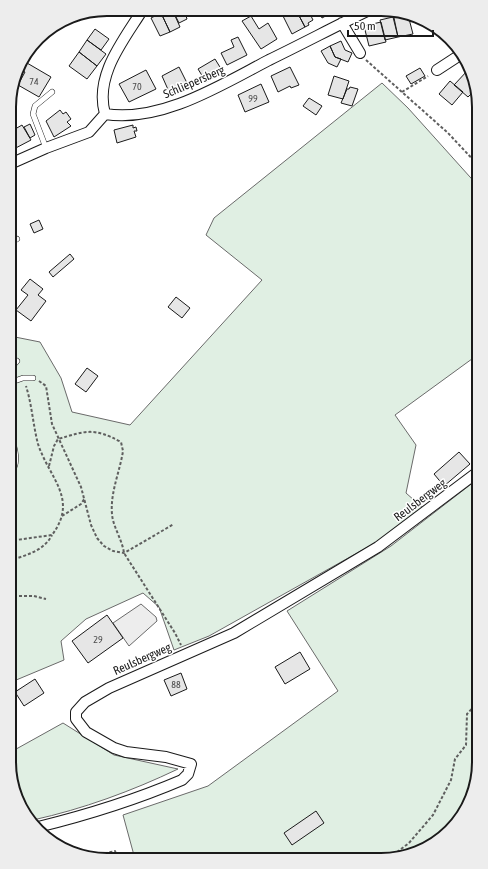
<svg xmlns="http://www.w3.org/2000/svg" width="488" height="869" font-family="'Asap Condensed',sans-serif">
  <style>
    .green { fill: #e0efe3; stroke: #6a6a6a }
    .parking { fill: #ededed; stroke: #6a6a6a }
    .building { fill: #e6e6e6; stroke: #1a1a1a }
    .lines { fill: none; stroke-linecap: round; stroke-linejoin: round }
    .service-casing { stroke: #1a1a1a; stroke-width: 6 }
    .minor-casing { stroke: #1a1a1a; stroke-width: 12 }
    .path { stroke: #5f5f5f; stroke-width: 2; stroke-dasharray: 3 2; stroke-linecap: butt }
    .service { stroke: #fff; stroke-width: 5 }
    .minor { stroke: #fff; stroke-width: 10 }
    .labels { text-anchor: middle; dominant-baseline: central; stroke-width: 3; stroke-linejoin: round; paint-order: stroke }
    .number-label { font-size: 10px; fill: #4d4d4d }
    .street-label { font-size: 12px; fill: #1a1a1a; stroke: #fff }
    .rim { fill: none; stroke: #1a1a1a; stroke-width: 2 }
  </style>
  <rect width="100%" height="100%" fill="#fff"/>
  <path class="green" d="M382 83 408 108 479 187V362L476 356 395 415 416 445 406 493 424 509 375 543 209 636 174 650 159 607 143 593 86 619 61 641 64 660 9 683 10 336 40 342 61 378 72 412 130 425 262 280 206 235 214 218Z
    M479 478V768L459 822 413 855 135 859 123 815 208 786 338 691 287 611 391 546Z
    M63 723 114 755 178 769C132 791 83 809 33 820L14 794 9 753Z"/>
  <path class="parking" d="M141 604 156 617 157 621 129 646 113 623Z"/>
  <path class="building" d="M169 9H172L180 27 170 32 161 13Z
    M172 9 198 10 186 16 187 19 179 23Z
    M289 10H296L305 27 292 34 282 14Z
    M296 10H308L313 20 308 23 309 25 305 27Z
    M318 10H333V12L322 18Z
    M401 11 408 15 413 34 398 37 393 13Z
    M161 13 170 32 160 36 151 18Z
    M251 16 259 29 268 23 277 39 261 49 242 21Z
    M393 17 398 37 385 40 380 20Z
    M381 22 386 42 369 46 364 26Z
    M95 29 109 39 101 50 87 40Z
    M238 37 247 55 227 65 221 53 234 47 231 40Z
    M87 40 106 54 97 66 79 52Z
    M341 41 345 50 352 53 348 62 335 57 330 46Z
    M330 46 335 57 341 59 337 67 328 63 321 51Z
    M79 52 97 66 87 79 69 66Z
    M215 59 223 72 206 82 198 69Z
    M27 63 51 77 39 97 18 85 25 72 23 71Z
    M179 67 188 85 170 94 162 76Z
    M290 67 299 85 291 88 290 86 278 92 271 76Z
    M420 68 425 76 411 84 406 76Z
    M146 70 156 89 129 102 119 84Z
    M468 70 474 75 476 89 468 97 454 85Z
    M334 76 349 81 343 99 328 95Z
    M450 81 463 92 452 105 439 94Z
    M261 84 269 102 245 112 238 95Z
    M350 87 358 89 352 106 341 103 347 89H349Z
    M309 98 322 106 316 115 303 106Z
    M60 110 63 114 66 112 71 119 67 122 71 126 54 137 46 121Z
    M30 124 35 135 30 138 24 127Z
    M22 125 31 140 10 151V132Z
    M133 125V128L136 127 137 131H134L136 137 117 143 114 130Z
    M39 220 43 229 34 233 30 224Z
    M70 254 74 259 53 277 49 272Z
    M30 279 43 289 38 295 46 301 31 321 16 310 28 295 21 290Z
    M176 297 190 308 182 318 168 307Z
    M87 368 98 376 86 392 75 384Z
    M459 452 470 464 444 486 434 474Z
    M107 615 123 638 88 663 72 641Z
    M300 652 310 669 285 684 275 667Z
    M181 673 187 689 171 696 164 680Z
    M35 679 44 693 24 706 15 692Z
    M316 811 324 823 292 845 284 833Z
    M124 854 125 859H110V858Z"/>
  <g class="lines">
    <defs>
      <path id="service" d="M46 148 33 114 35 106 52 92
        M10 243 17 239
        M9 370 17 361
        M9 383 23 378H33
        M9 474C22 464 13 443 9 430"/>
      <path id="minor" d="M342 23 360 53
        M437 70 460 55
        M105 114C161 123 221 85 269 60 302 44 334 27 367 11
        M105 114C94 75 124 40 143 9
        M10 164 46 148 89 132 105 114
        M38 827C87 815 135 800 182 780L188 774 191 764 166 757 126 752 114 748 86 732 76 719V712L85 702 109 688 234 633 378 547 479 471"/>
    </defs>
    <use href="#service" class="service-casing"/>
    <use href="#minor" class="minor-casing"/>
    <path class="path" d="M366 60 448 133 479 166
      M402 92 428 76
      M39 381 46 386 52 424 81 487 91 525 97 538 104 546 113 551 124 553 174 524
      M49 466 54 446 58 439C86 431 93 427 121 442L123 451C120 471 110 493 112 514 113 527 122 539 124 553L175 633 181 645
      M62 516 81 504 85 498
      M9 541 52 535C79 499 49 478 38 444 33 425 32 405 26 386
      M9 561C26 555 44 551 52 535
      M9 596H34L46 599
      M393 855 409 843 433 815 451 780 455 759 466 745 467 714 479 701
      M90 857 115 851 117 856"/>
    <use href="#service" class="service"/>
    <use href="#minor" class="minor"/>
  </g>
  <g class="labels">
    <g class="number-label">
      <text x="34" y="81">74</text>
      <text x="137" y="86">70</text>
      <text x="253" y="98">99</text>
      <text x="98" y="639">29</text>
      <text x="176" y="684">88</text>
    </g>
    <g class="street-label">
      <text transform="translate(194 82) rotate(-23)">Schliepersberg</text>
      <text transform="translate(420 500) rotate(-37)">Reulsbergweg</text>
      <text transform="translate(142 659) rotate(-24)">Reulsbergweg</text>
    </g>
  </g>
  <path d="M0 0H488V869H0ZM107 16H381A91 91 0 0 1 472 107V762A91 91 0 0 1 381 853H107A91 91 0 0 1 16 762V107A91 91 0 0 1 107 16Z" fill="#ededed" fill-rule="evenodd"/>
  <path class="rim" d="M107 16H381A91 91 0 0 1 472 107V762A91 91 0 0 1 381 853H107A91 91 0 0 1 16 762V107A91 91 0 0 1 107 16Z"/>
  <path d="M348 30v6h85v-6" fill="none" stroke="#1a1a1a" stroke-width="2"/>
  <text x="354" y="30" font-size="12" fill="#1a1a1a" stroke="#ffffff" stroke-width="3" paint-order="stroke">50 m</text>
</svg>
